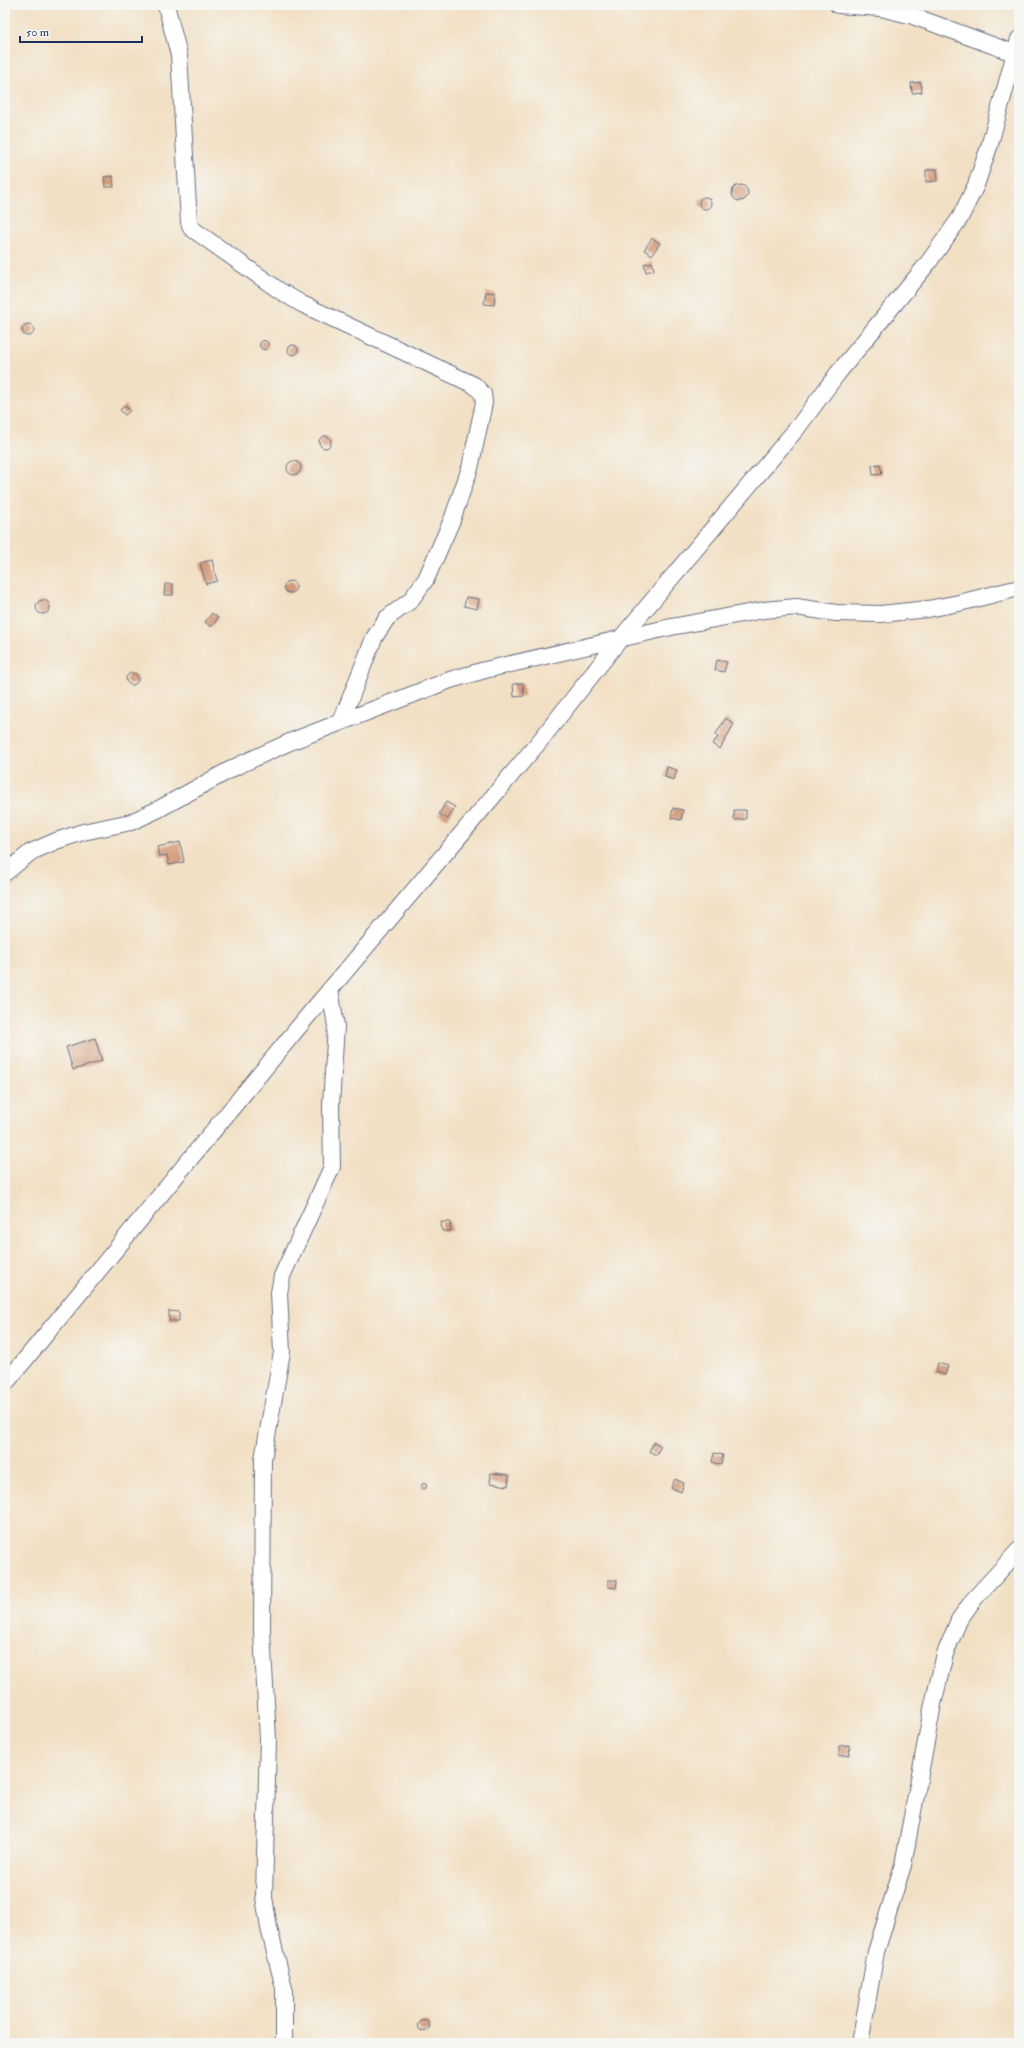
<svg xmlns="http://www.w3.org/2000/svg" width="1024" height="2048" font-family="'IM FELL Double Pica',serif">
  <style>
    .building { fill: #d29979 }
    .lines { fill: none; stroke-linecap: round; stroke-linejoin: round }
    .minor-casing { stroke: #666d82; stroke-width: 18 }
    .minor { stroke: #fff; stroke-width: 16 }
  </style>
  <rect width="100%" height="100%" fill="#f6f6f2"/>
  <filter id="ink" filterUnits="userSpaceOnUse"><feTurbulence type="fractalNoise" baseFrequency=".025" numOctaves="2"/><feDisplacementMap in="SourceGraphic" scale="8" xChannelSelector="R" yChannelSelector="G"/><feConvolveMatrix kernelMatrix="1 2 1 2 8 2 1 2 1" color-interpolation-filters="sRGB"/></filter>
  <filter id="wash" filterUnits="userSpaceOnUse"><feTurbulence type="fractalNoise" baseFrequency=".012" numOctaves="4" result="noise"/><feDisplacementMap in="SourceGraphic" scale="16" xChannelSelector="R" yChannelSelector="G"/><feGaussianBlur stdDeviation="0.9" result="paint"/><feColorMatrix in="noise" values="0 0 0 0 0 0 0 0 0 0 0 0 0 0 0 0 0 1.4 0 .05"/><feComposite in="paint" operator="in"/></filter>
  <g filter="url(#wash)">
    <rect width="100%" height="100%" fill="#f2e0c5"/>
    <g id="blocks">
      <path class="building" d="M921 82 922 92 912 93 911 83Z
        M937 169V181L926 182V170Z
        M113 176 114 187H105L104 177Z
        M732 193a8 8 0 1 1 16 0a8 8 0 1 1-16 0Z
        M699 203a6 6 0 1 1 12 0a6 6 0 1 1-12 0Z
        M652 238 660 243 652 255 644 250Z
        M652 262 654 270 646 272 644 264Z
        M486 292 495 293 494 305 484 304Z
        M22 330a6 6 0 1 1 12 0a6 6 0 1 1-12 0Z
        M259.5 345a4.5 4.5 0 1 1 9 0a4.5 4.5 0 1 1-9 0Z
        M288 350a5 5 0 1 1 10 0a5 5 0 1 1-10 0Z
        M125 405 130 411 125 415 120 410Z
        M319 442a6 6 0 1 1 12 0a6 6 0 1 1-12 0Z
        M287 468a7 7 0 1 1 14 0a7 7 0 1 1-14 0Z
        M880 464 882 474 873 475 872 465Z
        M212 560 217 581 206 584 200 563Z
        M284 587a6 6 0 1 1 12 0a6 6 0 1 1-12 0Z
        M165 584H173V595H164Z
        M466 597 479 599 477 609 464 606Z
        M36 607a7 7 0 1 1 14 0a7 7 0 1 1-14 0Z
        M212 613 218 618 211 627 205 622Z
        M717 660 727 662 724 672 715 670Z
        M126 679a6 6 0 1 1 12 0a6 6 0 1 1-12 0Z
        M523 683 524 696 514 697 513 684Z
        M726 718 734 724 720 749 712 744 718 737 715 735Z
        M667 767 677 770 674 780 665 777Z
        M446 802 455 807 448 819 439 814Z
        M673 808 683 810 681 820 671 818Z
        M734 810H746V819L734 820Z
        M180 842 184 862 169 865 167 855 159 856 157 847Z
        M95 1038 102 1061 73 1070 66 1047Z
        M441 1222H450L451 1231H442Z
        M169 1311 179 1312V1321H169Z
        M938 1363 948 1366 945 1375 935 1372Z
        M654 1442 661 1446 656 1455 649 1451Z
        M714 1453 723 1455 721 1465 712 1462Z
        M491 1473 509 1475 508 1486 490 1483Z
        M675 1479 684 1483 681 1492 671 1488Z
        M421.5 1486a2.5 2.5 0 1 1 5 0a2.5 2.5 0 1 1-5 0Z
        M608 1580H617L616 1588 608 1587Z
        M849 1745 850 1755 839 1756V1746Z
        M418.5 2026a5.5 5.5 0 1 1 11 0a5.5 5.5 0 1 1-11 0Z"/>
    </g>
  </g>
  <g filter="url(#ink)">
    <use href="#blocks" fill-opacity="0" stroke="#666d82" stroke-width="1"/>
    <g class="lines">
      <defs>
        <path id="minor" d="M166 5 179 55 189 222 191 228 280 291 302 304 474 385 483 394 484 403 470 468 452 520 426 579 410 601 387 618 374 638 341 722
          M838 5 881 8 913 16 1016 54
          M5 873 31 852 56 841 83 832 131 822 157 810 235 767 292 741 450 680 485 670 671 627 764 610 796 607 836 613 881 614 928 609 959 603 1019 588
          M5 1384 306 1018 539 742 621 638 798 427 838 373 928 263 960 218 976 185 989 147 1019 39
          M284 2043V1988L269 1928 264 1897 268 1739 262 1632 263 1459 282 1352 279 1293 282 1276 332 1167 331 1105 336 1026 330 989
          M860 2043 876 1952 903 1865 933 1704 945 1654 959 1620 974 1599 1019 1550"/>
      </defs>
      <use href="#minor" class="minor-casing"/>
      <use href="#minor" class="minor"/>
    </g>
  </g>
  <rect width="1024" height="2048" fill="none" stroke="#f6f6f2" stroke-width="20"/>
  <path d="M20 36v6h122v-6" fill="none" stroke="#1b2f5e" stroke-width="2"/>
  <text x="26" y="36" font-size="12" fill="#1b2f5e" stroke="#f6f6f2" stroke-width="3" paint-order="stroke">50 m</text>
</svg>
